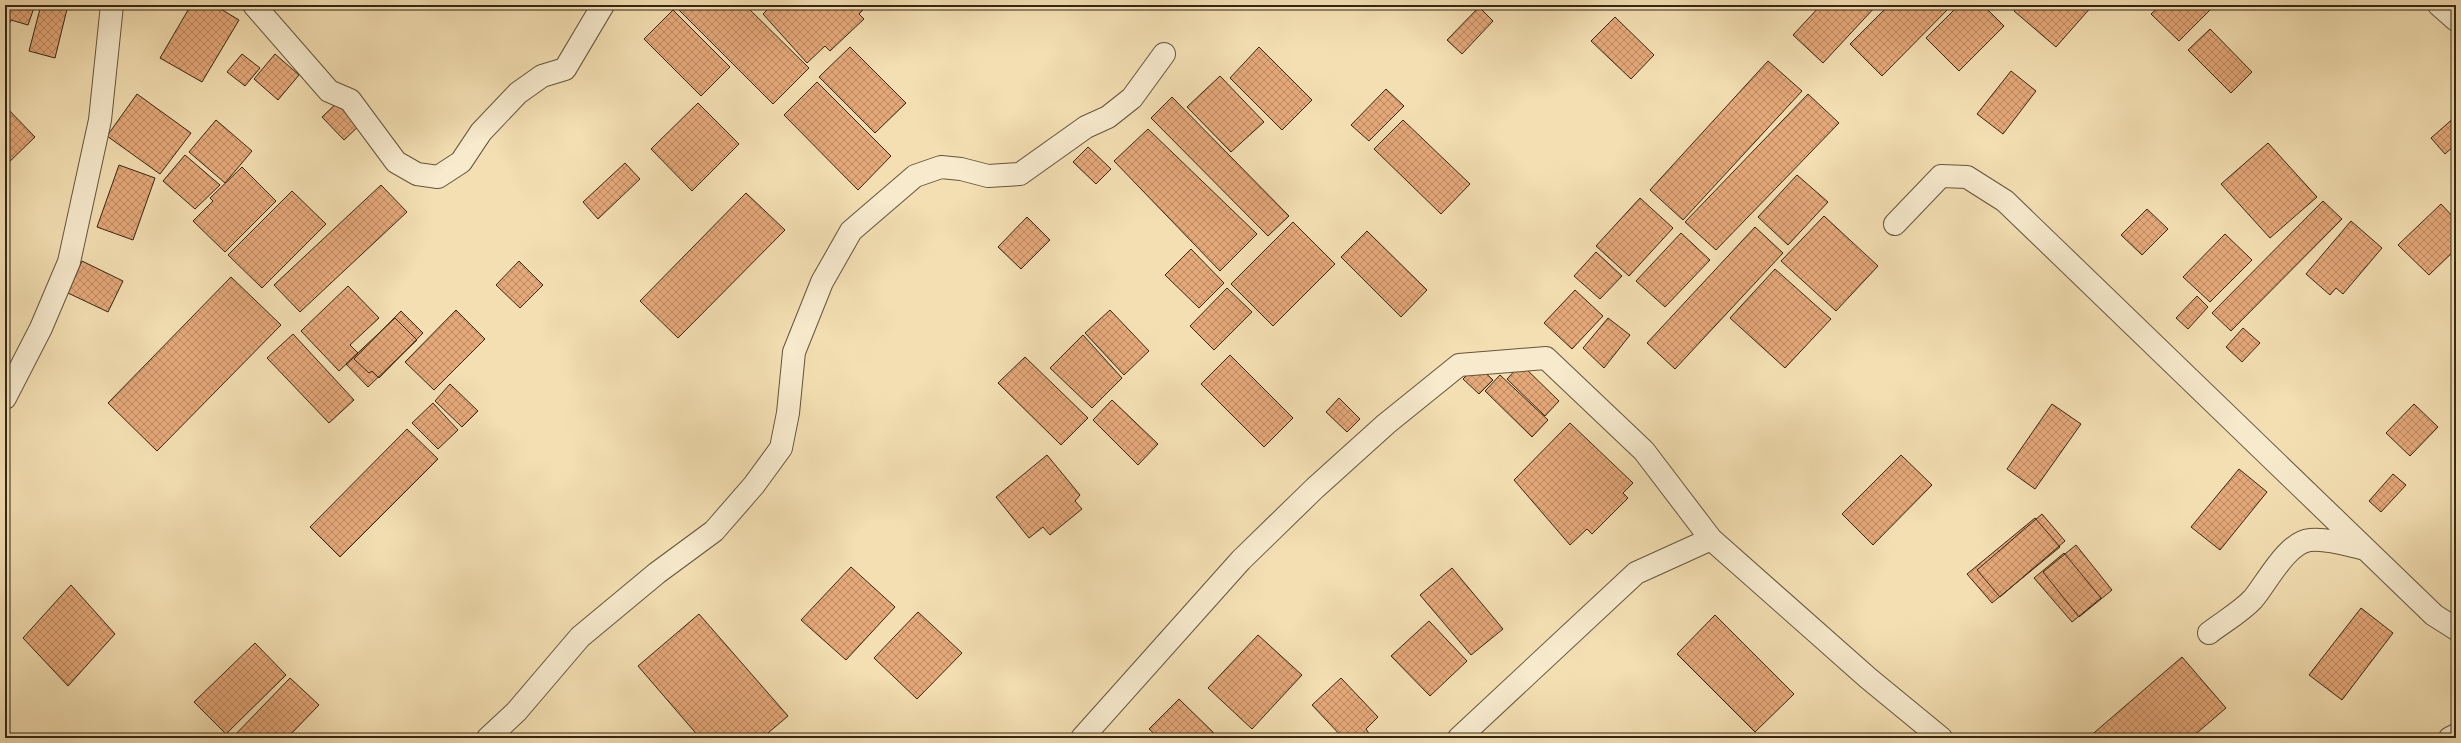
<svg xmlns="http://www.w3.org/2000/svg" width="2461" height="743" font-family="'IM FELL Double Pica',serif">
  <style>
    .building { fill: url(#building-cross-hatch); stroke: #342714 }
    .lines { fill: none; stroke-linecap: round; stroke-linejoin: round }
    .minor-casing { stroke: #64553c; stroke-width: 24 }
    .minor { stroke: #f7eacd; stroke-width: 22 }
  </style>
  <defs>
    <pattern id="building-cross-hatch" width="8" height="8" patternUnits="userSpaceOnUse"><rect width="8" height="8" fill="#e5a879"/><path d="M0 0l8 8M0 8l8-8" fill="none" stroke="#ba8962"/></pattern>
  </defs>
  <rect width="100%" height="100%" fill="#f3dfb2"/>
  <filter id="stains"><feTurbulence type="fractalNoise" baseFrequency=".005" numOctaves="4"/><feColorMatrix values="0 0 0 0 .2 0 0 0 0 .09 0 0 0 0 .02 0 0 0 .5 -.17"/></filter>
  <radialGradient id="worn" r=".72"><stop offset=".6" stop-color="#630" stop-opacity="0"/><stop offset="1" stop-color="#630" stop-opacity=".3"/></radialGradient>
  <path class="building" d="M5 5H35L28 25 11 20 5 33Z
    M41 5H68L55 58 29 51Z
    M191 5H214L239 20 202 82 160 58Z
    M678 5H745L809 68 773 104 676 7Z
    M772 5H868L859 14 864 19 830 51 825 46 807 63 763 14Z
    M1821 5H1877L1823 63 1793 35Z
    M1889 5H1952L1882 76 1850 44Z
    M1959 5H1983L2004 26 1959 71 1926 38Z
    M2020 5H2093L2056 47 2014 11Z
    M2161 5H2215L2179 41 2151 14Z
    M1479 7 1493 21 1462 54 1447 40Z
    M673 10 730 67 701 96 644 39Z
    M1615 17 1654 55 1631 79 1591 41Z
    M2210 29 2252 72 2231 93 2188 50Z
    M850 47 906 103 875 133 819 77Z
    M1259 47 1312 100 1282 130 1230 78Z
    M242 54 260 68 245 86 227 72Z
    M275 54 299 75 278 100 254 79Z
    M1768 61 1802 91 1683 220 1650 190Z
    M2011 71 2036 91 2003 134 1977 114Z
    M1220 76 1264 122 1231 152 1187 107Z
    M817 82 891 156 858 190 784 115Z
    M1386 89 1404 106 1369 141 1351 125Z
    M137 94 191 133 160 174 107 136Z
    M1808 94 1839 123 1716 250 1685 222Z
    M1172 97 1289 216 1268 236 1151 118Z
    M339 101 361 124 344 140 322 117Z
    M698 103 739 144 692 191 651 149Z
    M5 106 35 137 6 165 5 164Z
    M2456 116V144L2445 154 2431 138Z
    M216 120 252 151 225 183 189 152Z
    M1403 120 1470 184 1441 214 1374 149Z
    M1148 129 1257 234 1220 271 1114 161Z
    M2268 143 2317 197 2270 238 2221 184Z
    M1088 147 1111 169 1096 184 1073 162Z
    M185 155 220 185 195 209 163 181Z
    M625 163 640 179 598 219 583 202Z
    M119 165 155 178 133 240 97 227Z
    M242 167 276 201 225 252 193 221 213 201 210 198Z
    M1797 175 1828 202 1788 245 1758 217Z
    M381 185 407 212 300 312 274 285Z
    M292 191 326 224 262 288 228 255Z
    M746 193 785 230 678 338 640 301Z
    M1640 198 1673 228 1629 276 1596 246Z
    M2323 201 2342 219 2231 331 2212 313Z
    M2441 204 2456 220V249L2429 275 2398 245Z
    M2147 209 2168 229 2142 255 2121 235Z
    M1824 216 1878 266 1836 311 1781 261Z
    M1027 217 1050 240 1021 269 998 247Z
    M2351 221 2382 248 2343 294 2336 288 2330 295 2306 274Z
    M1293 222 1335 264 1273 326 1231 284Z
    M1755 227 1783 253 1675 369 1647 343Z
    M1367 231 1427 290 1401 317 1341 257Z
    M1681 233 1710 260 1665 307 1636 281Z
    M2225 234 2252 260 2210 302 2183 277Z
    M1191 249 1224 283 1199 308 1165 275Z
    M1596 252 1622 276 1600 299 1574 276Z
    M82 261 123 281 108 312 68 293Z
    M519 261 543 285 520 308 496 285Z
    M1775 269 1831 319 1785 368 1730 318Z
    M231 277 281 325 157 451 108 403Z
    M348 286 379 318 350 345 358 353 339 371 301 331Z
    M1227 288 1252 312 1214 350 1190 326Z
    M1575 290 1603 316 1572 349 1544 323Z
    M2197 296 2208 307 2188 329 2176 318Z
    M456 310 485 339 434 390 405 362Z
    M1110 310 1149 351 1124 375 1085 333Z
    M401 311 423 333 379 378 372 371 369 373 354 359Z
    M395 318 417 340 368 387 346 364Z
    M1608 318 1630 335 1604 368 1583 348Z
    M2243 328 2260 343 2242 362 2226 347Z
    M293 334 354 400 329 423 267 358Z
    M1083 335 1122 378 1092 408 1050 368Z
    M1230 355 1293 418 1264 447 1201 384Z
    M1025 357 1088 418 1061 445 998 383Z
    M1521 364 1559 401 1545 416 1507 379Z
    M1477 365 1493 380 1479 394 1463 379Z
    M1500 375 1548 420 1532 437 1485 391Z
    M450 384 478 411 462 427 435 401Z
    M1339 398 1360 419 1347 432 1326 412Z
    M1112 400 1158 444 1138 465 1093 420Z
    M433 403 458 430 438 449 412 423Z
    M2052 404 2081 424 2035 489 2007 469Z
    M2414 404 2438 427 2410 456 2386 433Z
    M1570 423 1633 483 1623 493 1628 498 1592 534 1587 529 1570 545 1514 480Z
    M407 429 438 459 340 557 310 527Z
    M1047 455 1080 495 1075 501 1082 509 1050 535 1043 527 1029 538 996 497Z
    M1901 455 1932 485 1873 545 1842 514Z
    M2239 469 2267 492 2220 550 2191 527Z
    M2393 474 2406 485 2381 512 2369 501Z
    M2456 480V488L2452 484Z
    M2042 514 2065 541 2000 597 1977 570Z
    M2035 518 2060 547 1992 603 1967 574Z
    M2076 545 2112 590 2079 617 2043 572Z
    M2064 553 2101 598 2072 622 2034 578Z
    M851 567 895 607 846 660 801 620Z
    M1452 568 1503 629 1471 655 1420 595Z
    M71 585 115 634 68 686 23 638Z
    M2361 608 2393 633 2342 700 2309 675Z
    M918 612 962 653 917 699 874 658Z
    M699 614 788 716 762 738H700L638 666Z
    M1715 615 1794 694 1755 732 1677 654Z
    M1429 621 1467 661 1430 696 1391 656Z
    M1258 635 1302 675 1252 729 1208 688Z
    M255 643 286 675 226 734 194 702Z
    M2182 657 2226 708 2191 738H2088Z
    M290 678 319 705 287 738H232Z
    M1341 678 1378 717 1366 729 1370 735 1366 738H1343L1312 705Z
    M1179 699 1219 738H1159L1149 729Z
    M323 733 326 738H315Z"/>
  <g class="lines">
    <defs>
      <path id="minor" d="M254 5 329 91 350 100 396 162 417 174 438 177 461 162 481 132 518 93 542 76 565 69 603 5
        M2439 5 2456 20
        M1895 224 1941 176 1967 177 2005 201 2434 615 2456 629
        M5 398 41 328 69 262 100 120 112 5
        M2209 633C2223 622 2241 612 2253 599 2266 584 2287 542 2310 540 2327 538 2348 545 2365 549
        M488 738 516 712 580 637 657 573 714 531 754 485 781 448 788 413 794 352 822 282 851 231 915 176 941 167 961 169 988 176 1020 174 1086 127 1108 117 1132 98 1164 54
        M1082 738 1241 560 1315 488 1386 424 1459 365 1546 358 1644 451 1711 539 1868 678 1941 738
        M1459 738 1636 573 1711 539
        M2450 738 2456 735"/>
    </defs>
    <use href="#minor" class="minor-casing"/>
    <use href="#minor" class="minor"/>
  </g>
  <rect width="2461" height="743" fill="none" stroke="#f3dfb2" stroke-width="20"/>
  <rect x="6" y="6" width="2449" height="731" fill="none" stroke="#342714" stroke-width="2"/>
  <rect x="10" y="10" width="2441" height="723" fill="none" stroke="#342714"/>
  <rect width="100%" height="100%" filter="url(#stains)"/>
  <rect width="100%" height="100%" fill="url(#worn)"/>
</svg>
